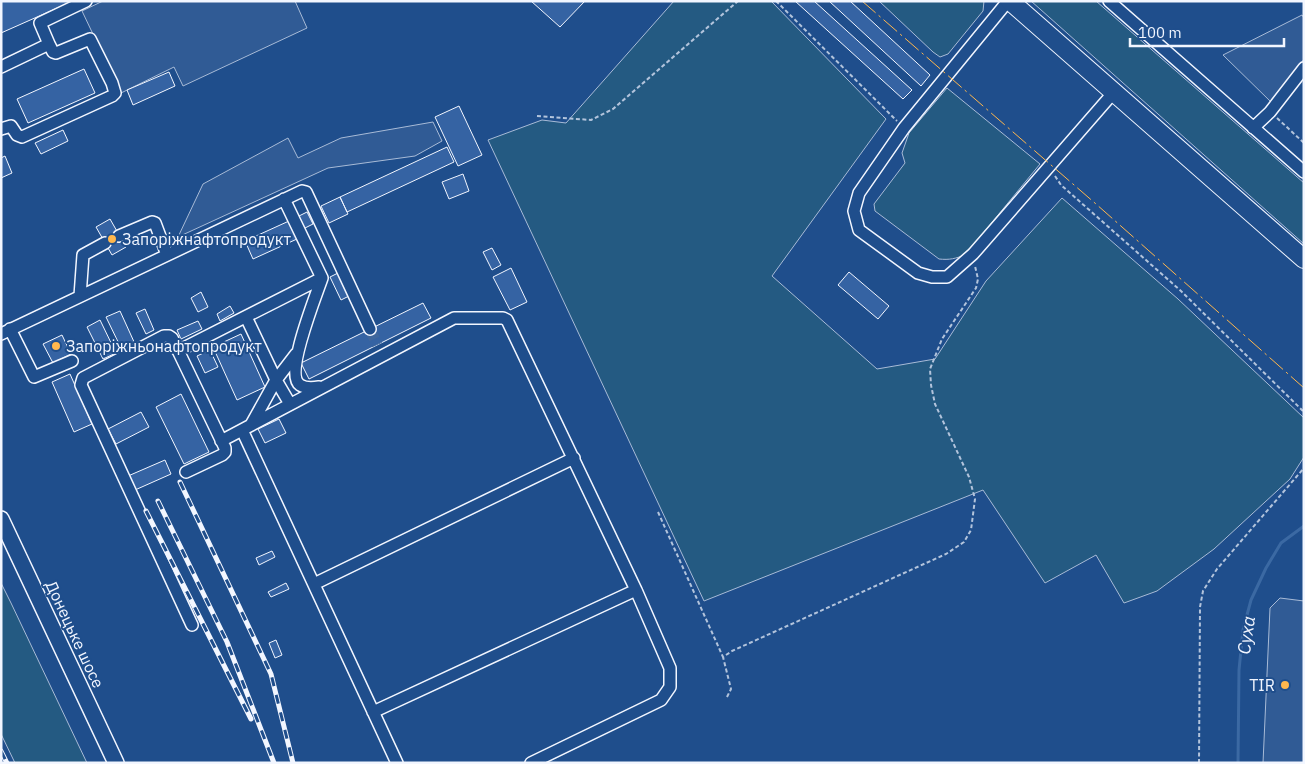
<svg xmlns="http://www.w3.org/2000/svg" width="1305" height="764" font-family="'IBM Plex Sans',sans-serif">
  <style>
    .green { fill: #245a82; stroke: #a8bbd7 }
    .parking { fill: #305b95; stroke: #a8bbd7 }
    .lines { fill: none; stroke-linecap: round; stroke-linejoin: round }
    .stream { stroke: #3b69a3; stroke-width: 3 }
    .building { fill: #3563a3; stroke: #f2f6ff }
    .minor-tunnel { stroke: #3f679d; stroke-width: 11; stroke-dasharray: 11 5.5; stroke-linecap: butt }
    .minor-casing { stroke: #f2f6ff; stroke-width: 14 }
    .major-casing { stroke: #f2f6ff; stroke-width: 18 }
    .highway-casing { stroke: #f2f6ff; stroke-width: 20 }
    .path { stroke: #b3c4dc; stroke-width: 2; stroke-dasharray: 4 2.5; stroke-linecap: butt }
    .minor { stroke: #1f4e8c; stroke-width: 11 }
    .major { stroke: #1f4e8c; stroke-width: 15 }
    .highway { stroke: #1f4e8c; stroke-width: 18 }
    .rail-casing { stroke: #f2f6ff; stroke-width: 5 }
    .rail { stroke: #1f4e8c; stroke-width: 3; stroke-dasharray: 9; stroke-linecap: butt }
    .power { stroke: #ffb74d; stroke-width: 1; stroke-dasharray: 18 4 2.5 4; stroke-linecap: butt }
    .poi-dot { fill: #ffb74d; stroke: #1f4e8c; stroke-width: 2 }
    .labels { text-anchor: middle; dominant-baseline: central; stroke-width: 4; stroke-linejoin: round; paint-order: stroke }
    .poi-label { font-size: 16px; fill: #f2f6ff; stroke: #1f4e8c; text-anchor: start }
    .street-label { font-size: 16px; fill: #f2f6ff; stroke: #1f4e8c }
    .water-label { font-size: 18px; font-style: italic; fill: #f2f6ff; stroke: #1f4e8c }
  </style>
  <rect width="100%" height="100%" fill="#1f4e8c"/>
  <path class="green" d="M674 1H771L886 119 772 276 877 369 935 359 986 281 1062 198 1178 299 1304 418V457L1290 479 1214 549 1157 591 1124 603 1096 555 1045 583 983 490 704 601 488 140 542 120 566 123Z
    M879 1H984L983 11 948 54 940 57 933 52Z
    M1031 1H1096L1304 183V244Z
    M947 88 1040 164 966 254C956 259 949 260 939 259L875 211 874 204 905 163 902 153 909 133Z
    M1 583 11 603 87 763H15L1 734Z"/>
  <path class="parking" d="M103 1H295L307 28 183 86 174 67 121 93 82 11Z
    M1302 15 1304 18V59L1271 102 1223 55Z
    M433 122 442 141 415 156 328 168 178 237 203 184 288 138 298 158 341 138Z
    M1280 598 1304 601V763H1263L1270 608Z"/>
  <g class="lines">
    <path class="stream" d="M1238 763 1239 670 1243 630 1251 600 1266 568 1281 543 1304 526"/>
  </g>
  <path class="building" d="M1 1H73L1 33Z
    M531 1H585L560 27Z
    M795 1H814L912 90 903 99Z
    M829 1H850L930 75 921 86Z
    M84 69 95 93 28 123 17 99Z
    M169 72 175 86 133 105 127 90Z
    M459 106 482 155 458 166 435 117Z
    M63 130 68 141 41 154 35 143Z
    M447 147 454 162 347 212 340 197Z
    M5 156 12 173 1 178V158Z
    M463 174 469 191 449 199 442 182Z
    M340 197 348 214 329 223 321 206Z
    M307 212 313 224 303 229 297 217Z
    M110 219 126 247 112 255 96 227Z
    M289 221 297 239 253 259 245 241Z
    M492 248 501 265 492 270 483 252Z
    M511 268 527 302 510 310 493 277Z
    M849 272 889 306 878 319 838 285Z
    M338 273 349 296 341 300 330 277Z
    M201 292 208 307 198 312 191 298Z
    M423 303 431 318 309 379 301 363Z
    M230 306 234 313 220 321 217 314Z
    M145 309 154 330 146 334 136 313Z
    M120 311 135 344 122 350 106 317Z
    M100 320 116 353 103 359 87 327Z
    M198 321 202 329 181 339 177 330Z
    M241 334 265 387 237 400 213 347Z
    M62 335 71 354 53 363 43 344Z
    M210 350 218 367 205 373 197 356Z
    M70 374 92 424 74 432 52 382Z
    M181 394 209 452 184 464 156 407Z
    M141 412 149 427 116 444 108 429Z
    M279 419 286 433 265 443 258 429Z
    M165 460 171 474 135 490 128 476Z
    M272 551 275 557 259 565 256 558Z
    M286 583 289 589 271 597 268 592Z
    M276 640 282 655 275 658 269 643Z"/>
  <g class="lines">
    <path class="minor-tunnel" d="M370 329 377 345"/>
    <defs>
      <path id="minor" d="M1008 1 904 128 859 193 854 211 859 230 918 273 932 277H947L973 254 1114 92
        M1109 1 1304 172
        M49 44 40 23 86 1
        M1 67 49 44 53 52 56 53 90 39 112 83 115 93 112 96 22 137 17 135 11 126 1 129
        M1253 128 1270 112 1304 68
        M284 199 322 278C316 296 284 374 300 385 306 389 313 388 319 387
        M119 236 152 222 155 223 167 255
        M80 296 83 255 105 243
        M246 317 276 380 251 425
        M10 329 34 377 72 361
        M1 334 302 191 306 192 370 329
        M178 351 322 278
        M290 404 276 380 296 354
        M242 430 397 763
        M221 441 454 318H503L507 320 636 590 670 668V687L661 700 531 763
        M186 472 222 455 225 452V448L172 338 169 336H164L83 378 81 385 192 625
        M314 584 574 458
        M373 712 636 590"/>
      <path id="major" d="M1 519 116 763"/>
      <path id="highway" d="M1010 1 1304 259"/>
    </defs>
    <use href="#minor" class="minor-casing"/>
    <use href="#major" class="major-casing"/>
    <use href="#highway" class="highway-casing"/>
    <path class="path" d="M776 1 897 121
      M537 116 591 120 613 109 738 1
      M1277 118 1304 143
      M1055 176 1061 185 1181 291 1304 412
      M658 512 723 657
      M727 697 731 689 723 657 732 651 946 554 964 542 971 530 975 499 969 477 935 404 931 385 930 369 942 339 976 288 978 279 975 266
      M1199 763 1200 607 1203 591 1217 569 1304 468"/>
    <use href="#minor" class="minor"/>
    <use href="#major" class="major"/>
    <use href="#highway" class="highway"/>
    <defs>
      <path id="rail" d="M180 482 271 674 293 763
        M158 501 227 642 274 763
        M146 511 251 719
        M1 751 7 763"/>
    </defs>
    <use href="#rail" class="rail-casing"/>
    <use href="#rail" class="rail"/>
    <path class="power" d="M862 1 1096 204 1304 388"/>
  </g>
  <g class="poi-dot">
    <circle cx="112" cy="239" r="5"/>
    <circle cx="56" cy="346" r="5"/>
    <circle cx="1285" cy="685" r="5"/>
  </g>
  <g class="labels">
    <g class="poi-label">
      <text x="122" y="239">Запоріжнафтопродукт</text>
      <text x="66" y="346">Запоріжньонафтопродукт</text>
      <text x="1275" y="685" text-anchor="end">TIR</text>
    </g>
    <g class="street-label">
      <text transform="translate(75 634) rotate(65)">Донецьке шосе</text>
    </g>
    <g class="water-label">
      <text transform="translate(1246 635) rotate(-82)">Суха</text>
    </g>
  </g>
  <rect width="1305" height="764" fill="none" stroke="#f2f6ff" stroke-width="5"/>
  <path d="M1130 38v8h154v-8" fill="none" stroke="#f2f6ff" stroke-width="2.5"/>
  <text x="1138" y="38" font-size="15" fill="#f2f6ff" stroke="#1f4e8c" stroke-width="4" paint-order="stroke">100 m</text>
</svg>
